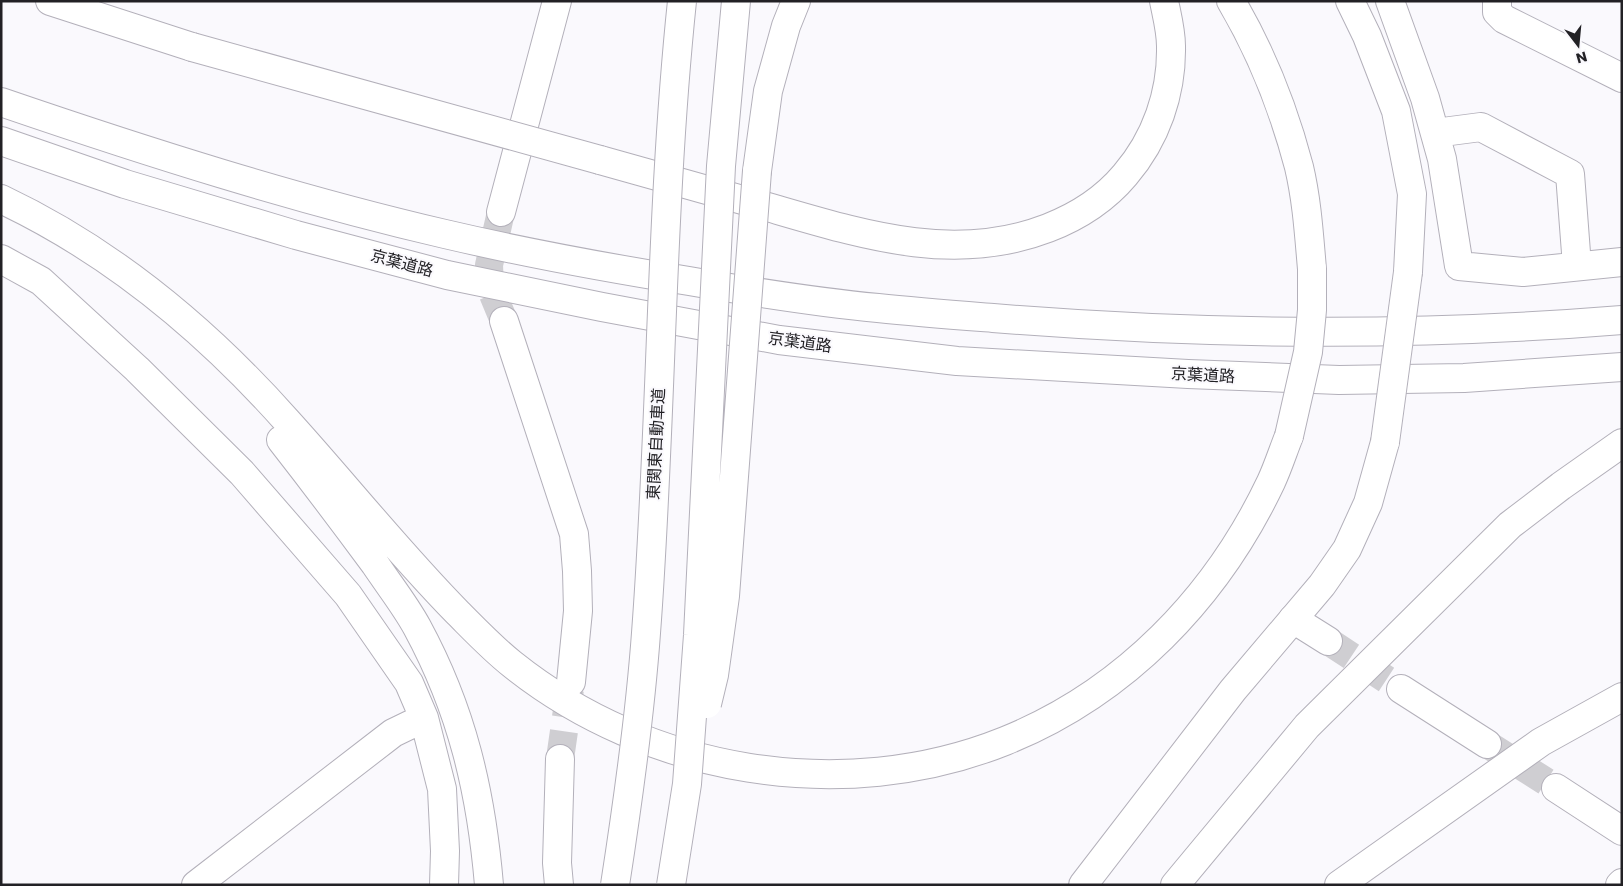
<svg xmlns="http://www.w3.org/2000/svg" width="1623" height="886" font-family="Poppins,'Noto Sans JP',sans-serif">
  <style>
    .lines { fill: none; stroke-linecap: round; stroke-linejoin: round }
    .minor-tunnel { stroke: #cfced2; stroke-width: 28; stroke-dasharray: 28 14; stroke-linecap: butt }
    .minor-casing { stroke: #b3b0ba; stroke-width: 30 }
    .tertiary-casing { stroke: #b3b0ba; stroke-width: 30 }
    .motorway-casing { stroke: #b3b0ba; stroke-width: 30 }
    .minor { stroke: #fff; stroke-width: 28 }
    .tertiary { stroke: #fff; stroke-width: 28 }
    .motorway { stroke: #fff; stroke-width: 28 }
    .tertiary-bridge-casing { stroke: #b3b0ba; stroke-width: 30; stroke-linecap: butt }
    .motorway-bridge-casing { stroke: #b3b0ba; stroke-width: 30; stroke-linecap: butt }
    .tertiary-bridge { stroke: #fff; stroke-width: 28 }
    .motorway-bridge { stroke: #fff; stroke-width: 28 }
    .labels { text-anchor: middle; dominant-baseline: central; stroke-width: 4; stroke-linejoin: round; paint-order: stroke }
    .street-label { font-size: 16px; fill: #222125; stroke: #faf9fd }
  </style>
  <rect width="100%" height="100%" fill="#faf9fd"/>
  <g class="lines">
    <path class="minor-tunnel" d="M501 212 489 265 490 287 504 321
      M1328 641 1401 689
      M1487 744 1556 788
      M560 759 571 682"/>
    <defs>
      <path id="minor" d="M1390 1 1425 98 1442 159 1459 266 1523 272 1622 262
        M1497 1V12L1504 19 1622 78
        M1435 133 1481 127 1570 174 1577 266
        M501 212 557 1
        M1 259 41 281 137 369 242 473 348 595 409 683 424 718 442 789 445 851 444 885
        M504 321 574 534 577 571 578 611 571 682
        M1293 619 1328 641
        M1401 689 1487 744
        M1556 788 1622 831
        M196 885 393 733 424 718
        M559 885 557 863 560 759
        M1620 885 1622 883"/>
      <path id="tertiary" d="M1350 1 1367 36 1396 111 1412 194 1408 272
        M1083 885 1233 690 1322 585 1347 549 1368 503 1385 442"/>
      <path id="motorway" d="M50 1 192 47
        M1231 1C1261 52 1284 110 1299 167 1307 201 1309 235 1312 269
        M1 102C147 152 295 199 445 234 526 253 608 268 689 281 752 292 815 302 878 308 916 312 955 315 993 318 1202 335 1413 337 1622 320
        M1 141 125 184 296 235 447 275 602 307 779 340 957 361 1188 374 1339 380 1464 378 1622 367
        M600 160C655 175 709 191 764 206 858 233 952 265 1048 228 1079 216 1104 200 1125 175 1156 139 1172 93 1171 46 1171 31 1167 16 1164 1
        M757 171 768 91 786 26 796 1
        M1 199C111 251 207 331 287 421 345 485 398 552 458 613 475 630 493 649 512 664 648 773 843 806 1005 741 1124 693 1216 598 1271 482 1278 467 1283 451 1289 436
        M281 440C313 481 344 522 375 564 389 585 405 605 417 627 462 710 481 791 489 885
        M1175 885 1307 726 1510 525 1561 486 1622 443
        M1339 885 1541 742 1622 697"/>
    </defs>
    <use href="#minor" class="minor-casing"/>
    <use href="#tertiary" class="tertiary-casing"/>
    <use href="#motorway" class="motorway-casing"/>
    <use href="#minor" class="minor"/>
    <use href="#tertiary" class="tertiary"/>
    <use href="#motorway" class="motorway"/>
    <defs>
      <path id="tertiary-bridge" d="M1385 442 1408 272"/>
      <path id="motorway-bridge" d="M192 47 600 160
        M1289 436 1308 352 1312 310V269
        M707 704 714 675 725 596 757 171
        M615 885C628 801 640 717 646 633 662 423 660 211 682 1
        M671 885 687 784 698 635 721 166 736 1"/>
    </defs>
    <use href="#tertiary-bridge" class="tertiary-bridge-casing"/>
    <use href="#motorway-bridge" class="motorway-bridge-casing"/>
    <use href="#tertiary-bridge" class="tertiary-bridge"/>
    <use href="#motorway-bridge" class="motorway-bridge"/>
  </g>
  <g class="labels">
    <g class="street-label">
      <text transform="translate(402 263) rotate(15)">京葉道路</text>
      <text transform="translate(800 342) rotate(8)">京葉道路</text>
      <text transform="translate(1203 375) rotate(3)">京葉道路</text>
      <text transform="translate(656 444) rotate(-87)">東関東自動車道</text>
    </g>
  </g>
  <rect width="1623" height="886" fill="none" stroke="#222125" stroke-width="5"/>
  <g transform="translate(1578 45) rotate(164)" stroke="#faf9fd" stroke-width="4" paint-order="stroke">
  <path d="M0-4L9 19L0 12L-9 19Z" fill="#222125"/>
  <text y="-8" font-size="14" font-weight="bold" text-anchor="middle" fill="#222125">N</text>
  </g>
</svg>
